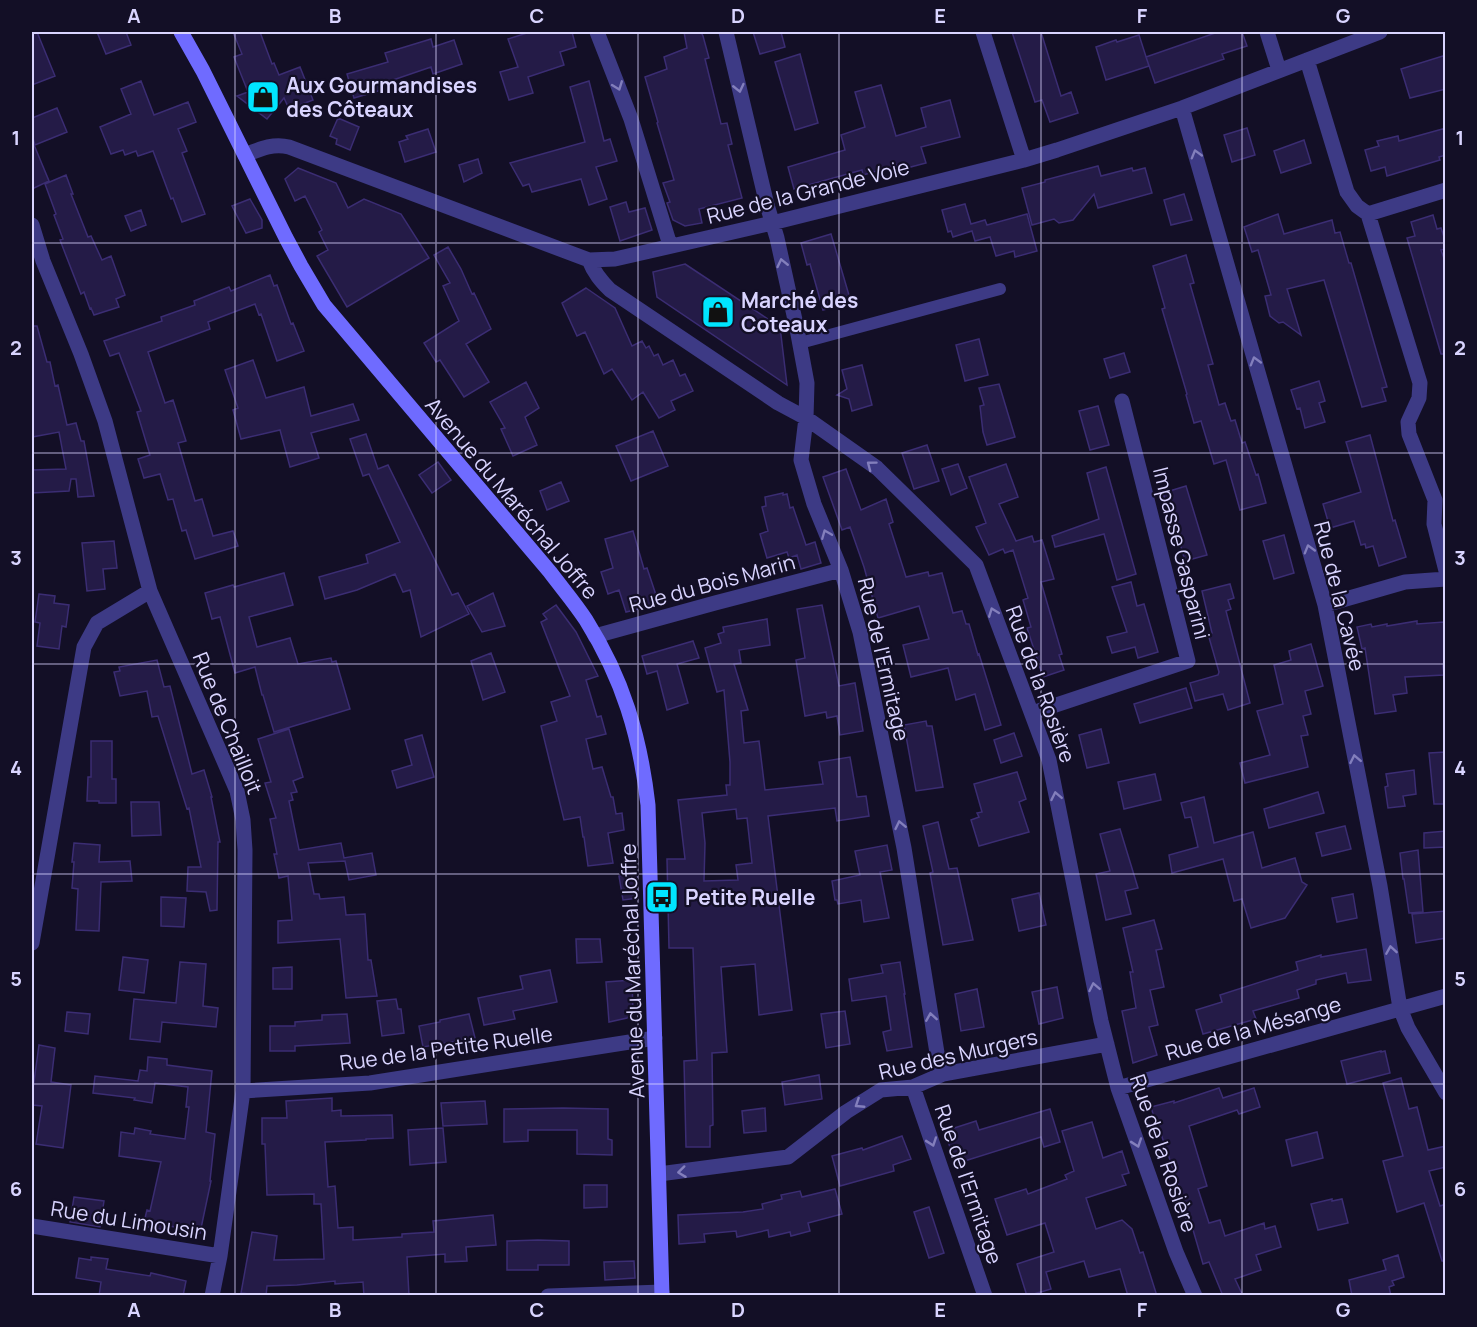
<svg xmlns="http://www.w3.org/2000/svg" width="1477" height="1327" font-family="Manrope,sans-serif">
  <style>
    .building { fill: #241b47; stroke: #3b2d73; stroke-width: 1.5; fill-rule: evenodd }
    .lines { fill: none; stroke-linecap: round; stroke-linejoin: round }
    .lane { stroke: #3d3a85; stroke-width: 12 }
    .street { stroke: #3d3a85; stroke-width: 15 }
    .secondary { stroke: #6f6bff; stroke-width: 15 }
    .oneway { stroke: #837fbc }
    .grid { fill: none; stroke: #d9d4ff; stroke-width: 1.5; stroke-opacity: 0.55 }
    .labels { text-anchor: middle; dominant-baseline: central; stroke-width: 4.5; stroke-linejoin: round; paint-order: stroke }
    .poi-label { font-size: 21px; font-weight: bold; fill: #d9d4ff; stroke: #130f26; text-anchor: start }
    .street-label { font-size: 21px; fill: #d9d4ff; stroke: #130f26 }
    .neatline { fill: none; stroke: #d9d4ff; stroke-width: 2 }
    .grid-label { font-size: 20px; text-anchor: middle; font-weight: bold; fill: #d9d4ff }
  </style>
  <rect width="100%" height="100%" fill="#130f26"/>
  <path class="building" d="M32 32H37L55 76 32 85Z
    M97 32H126L131 45 106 54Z
    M233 32H260L272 64 274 63 279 75 300 67 313 100 289 109 284 98 267 119 237 96 248 92 234 57 242 54Z
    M530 32H572L576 47 560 52 564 65 528 77 533 93 509 100 500 72 518 67 508 39Z
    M684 32H701L703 36 709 58 705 59 721 124 727 123 732 144 728 145 742 198 699 209 702 223 685 226 673 220 667 203 670 202 663 183 674 180 657 123 658 122 645 77 667 69 664 57 687 48Z
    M753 32H781L785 47 760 54Z
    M1012 32H1041L1061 96 1071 92 1078 113 1050 122 1042 100 1035 102Z
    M1218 32H1242L1247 46 1222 54 1224 59 1155 83 1146 57Z
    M1139 35 1149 66 1106 80 1096 47 1116 40 1117 42Z
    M431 39 433 47 454 40 462 64 433 74 431 67 393 80 395 86 354 98 347 74 388 62 385 53Z
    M800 54 818 123 795 130 775 62Z
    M1446 55V89L1410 98 1401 69Z
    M141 81 154 115 188 102 196 122 178 129 187 151 182 153 205 214 182 222 173 198 171 199 153 151 138 156 136 151 125 155 123 150 111 154 100 127 131 114 121 89Z
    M589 81 604 141 610 139 617 161 596 167 607 199 589 205 581 179 532 192 529 184 523 186 510 163 585 142 570 87Z
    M881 85 896 136 926 127 921 108 950 100 960 137 921 147 926 163 903 169 901 164 863 175 862 170 794 189 788 167 845 150 841 135 865 127 855 92Z
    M57 108 67 132 35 145 32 135V118Z
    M338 118 359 127 350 150 336 144 337 139 330 136Z
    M1247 128 1255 155 1232 162 1224 135Z
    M1446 128V155L1439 157 1440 160 1387 176 1385 167 1371 171 1365 150 1379 146 1377 141 1398 136 1399 141Z
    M428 129 436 152 405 162 399 142 408 139 406 136Z
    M32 140 49 181 32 189Z
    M1304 140 1311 163 1281 173 1274 151Z
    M478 159 482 173 464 182 459 165Z
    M1098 166 1101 176 1132 168 1133 171 1145 168 1152 193 1098 208 1094 194 1073 220 1059 223 1054 219 1032 225 1022 188 1045 182V180Z
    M298 168 336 183 348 208 364 199 401 214 429 258 347 307 317 256 328 250 319 232 322 230 305 196 295 201 285 179Z
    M66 175 73 194H71L88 237 91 236 102 260 111 256 125 295 116 299 119 307 94 315 91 308 90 309 84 292 81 294 65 253 60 240 63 239 54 215 56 214 45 184Z
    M1184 194 1192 220 1171 225 1164 200Z
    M250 199 262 220V228L246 233 232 206Z
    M626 202 629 212 645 208 652 230 620 241 610 207Z
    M965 204 971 224 985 220 987 225 1027 214 1037 251 1015 257 1014 251 996 256 990 237 975 241 972 231 953 237 951 231 948 232 942 210Z
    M141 210 146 225 131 231 125 216Z
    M1278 214 1284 234 1332 220 1335 233 1340 232 1349 263H1351L1379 360 1387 387 1382 388 1386 401 1362 407 1324 280 1287 289 1301 335 1283 322 1279 323 1270 316 1265 296 1271 295 1258 250 1252 252 1244 227Z
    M1433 215 1437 229 1441 228 1446 243V249L1441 250 1446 264V354H1441L1407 238 1415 236 1411 222Z
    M831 234 851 302 823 310 810 264 807 265 801 243Z
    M448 247 461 269 472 294 474 293 491 329 466 344 489 382 464 397 440 360 436 362 424 343 459 321 443 286 450 283 434 255Z
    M1186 255 1194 283 1190 284 1213 364 1208 365 1219 405 1225 403 1231 421 1235 420 1242 443 1245 442 1256 475 1258 474 1266 503 1240 510 1226 460 1214 464 1201 421 1194 423 1186 395 1187 394 1162 309 1165 308 1153 266Z
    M685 264 780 327 787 385 657 297 653 272Z
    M270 275 274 286 277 285 291 324 293 323 304 351 277 361 261 314 259 315 255 304 208 322 210 329 148 352 165 403 173 400 186 441 178 443 195 501 202 499 213 536 233 531 238 546 195 559 186 530 182 531 173 499 168 500 160 474 144 478 138 459 150 455 137 412 141 411 119 353 110 356 104 341 162 321 161 317 195 305 194 301 229 287 231 291Z
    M586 288 615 308 632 346 642 341 646 348 649 346 654 356 658 354 663 365 673 360 680 376 685 374 693 391 671 401 675 410 659 418 643 392 632 400 612 369 604 374 585 332 577 336 562 303Z
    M32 326H37L47 362H50L55 386 58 385 67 425 76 423 81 441H84L94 496 78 497 76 479H71L69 491 32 493V470L66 469 59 432 32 437Z
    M979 339 988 375 965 381 956 345Z
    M1124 353 1130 372 1110 378 1104 359Z
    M253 360 266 398 304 387 311 416 353 404 359 420 311 433 319 458 290 467 280 430 241 439 233 410 238 408 225 370Z
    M862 365 872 405 852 411 849 399 837 395 847 389 842 370Z
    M1319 381 1325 401 1319 403 1325 422 1305 428 1300 408 1297 409 1291 390Z
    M526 382 539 408 525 417 537 445 513 456 501 429 505 428 490 402Z
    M999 384 1015 437 987 445 983 432 980 406 984 405 979 388Z
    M1098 406 1109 445 1090 450 1079 411Z
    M653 431 668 466 631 481 616 446Z
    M366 434 378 469 388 465 452 595 458 593 469 614 421 637 410 590 403 592 395 574 357 590 325 599 319 577 368 563 366 555 400 542 369 474 363 476 350 439Z
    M1370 435 1393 521 1395 520 1406 557 1379 566 1373 546 1366 548 1365 544 1361 545 1354 521 1330 528 1323 504 1361 492 1346 442Z
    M927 445 939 481 914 489 902 453Z
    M438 462 451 480 432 493 419 475Z
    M958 464 967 488 951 495 942 469Z
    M1006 464 1018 497 999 504 1016 541 1032 536 1034 542 1042 540 1054 579 1041 582 1062 654 1059 655 1064 670 1043 677 1027 628 1031 627 1023 600 1028 598 1013 550 1005 553 1003 549 989 555 976 527 986 523 969 477Z
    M1106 467 1136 574 1117 580 1104 534 1055 547 1052 536 1099 519 1087 473Z
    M846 469 861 510 886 499 893 522 889 524 906 577 928 572 929 576 942 573 953 613 962 611 966 624H969L978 655 979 654 1001 725 985 730 975 694 956 700 948 668 911 677 903 645 929 639 919 606 878 618 864 567 850 527 842 530 823 477Z
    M561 482 569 501 547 510 540 491Z
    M1186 486 1207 555 1185 561 1175 525 1173 526 1163 493Z
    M783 493V495L787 494 790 508 793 507 806 545 815 542 821 563 801 569 797 555 789 558 787 552 767 558 760 534 768 531 762 507 766 506 765 497Z
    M633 531 644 569 647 568 659 604 626 612 619 590 608 594 601 572 613 568 605 539Z
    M1284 535 1294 573 1274 579 1263 541Z
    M114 541 117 568 103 569 105 589 87 591 82 543Z
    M284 573 293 605 249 617 257 647 290 638 298 664 331 658 332 662 336 661 350 709 274 732 263 695H262L255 667 235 673 220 617 212 619 205 593 233 585 234 587Z
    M1131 582 1137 606 1144 604 1158 652 1138 658 1135 647 1112 653 1107 637 1127 632 1112 587Z
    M1230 584 1234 598 1228 600 1231 609 1226 611 1250 703 1228 710 1223 694 1195 701 1190 683 1218 675 1219 672 1208 634 1212 633 1202 591Z
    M493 593 505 626 482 632 467 606Z
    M39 594 55 596 54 603 69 605 66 627 62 626 59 649 37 646 40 623 35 622Z
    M556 605 576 632 598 676 586 680 597 717 601 716 606 734 586 739 593 769 602 767 611 797H613L616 814 622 813 624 830 608 833 613 863 588 866 584 837H583L580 817 564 820 541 726 557 721 551 702 570 696 541 622 547 619 543 614Z
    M822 605 839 686 855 683 863 731 840 735 837 716 827 718 826 712 805 716 796 660 805 658 797 609Z
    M767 619 770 645 739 650 741 663 734 664 748 710 741 711 744 743 759 741 765 790 823 784 819 762 850 757 857 797 866 796 869 816 837 821 835 808 768 816 792 1010 759 1015 755 964 721 967 727 1052 712 1053 713 1125 710 1126V1147H686L684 1061 697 1060 693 948H669L667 859H685L678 800 727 795 726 785H730V762L724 690 717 692 705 648 721 643 718 634 724 632 723 627ZM736 809 737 819 747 818 752 863 736 865 738 880 704 881 705 843 702 813Z
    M1417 621V624L1444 622 1446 647V666H1443L1444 675 1405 677 1407 693 1393 695 1396 711 1375 714 1365 648 1362 649 1357 627 1371 624 1372 627 1387 624V626Z
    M693 641 699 658 677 664 688 703 667 710 657 671 647 674 642 656Z
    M1311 644 1323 686 1305 691 1311 714 1303 716 1308 735 1301 736 1308 767 1245 783 1240 763 1270 755 1257 711 1283 704 1274 665 1291 660 1289 651Z
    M491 653 505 692 483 700 471 661Z
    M157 660 164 687 170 686 192 774 204 770 212 797H211L220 842H218L217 910 210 911 206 892 187 891 188 867H201L189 808 187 809 158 716 152 717 147 691 120 696 114 672 120 671 119 667Z
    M1186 688 1192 708 1140 723 1134 704Z
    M926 721 927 726H932L943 787 916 791 904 725Z
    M289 729 303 777 293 781 297 792 291 793 293 800 289 801 299 850 341 843 344 858 372 853 376 875 349 880 345 861 308 863 314 894H319L320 899 344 897 346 915 365 914 368 960H371L377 996 346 998 340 939 278 943V921L292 920 288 876 279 878 274 854H277L270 819 276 818 265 783 271 782 258 739Z
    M1101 729 1109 763 1087 768 1079 735Z
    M1014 733 1022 756 1001 763 994 740Z
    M422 735 434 777 397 788 392 771 412 765 405 740Z
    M91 741H112V779H116V803H99V801H87L88 777H91Z
    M1446 752V804H1434L1429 753Z
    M1414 770 1416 794 1403 796 1405 806 1388 808 1385 787 1388 786 1386 774Z
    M1017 772 1026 799 1019 802 1029 832 979 846 971 820 979 817 977 813 982 812 974 784Z
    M1155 774 1161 800 1124 809 1118 782Z
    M1318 792 1324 813 1269 828 1264 809Z
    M1204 797 1214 843 1253 832 1262 868 1295 858 1302 882 1307 885 1285 918 1251 928 1242 899 1234 901 1223 859 1172 873 1169 855 1198 847 1191 817 1185 818 1181 803Z
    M131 802H159L161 835 132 836Z
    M938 822 949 869 957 868 973 940 943 945 930 873 933 872 923 826Z
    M1345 826 1351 849 1322 856 1316 833Z
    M1120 829 1138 888 1125 891 1131 914 1106 920 1096 874 1110 871 1100 834Z
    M1446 831V847L1424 848V833Z
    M74 843 100 845 99 862 130 861 132 881 101 882 99 931 76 930 78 889 72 888 74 862H72Z
    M887 845 892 870 880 872 889 918 864 922 861 900 838 904 837 900H835L832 881 860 875 855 851Z
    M1418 850 1423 912 1409 913 1404 879H1403L1400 853Z
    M637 872 638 898 623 900 619 876Z
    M1039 893 1046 925 1019 931 1012 899Z
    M1353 894 1357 918 1337 922 1332 898Z
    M161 897 186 898 184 927 161 926Z
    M1446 911V938L1416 943 1412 914Z
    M1154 920 1162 949 1156 950 1164 987 1150 990 1158 1025 1149 1027 1157 1055 1133 1063 1122 1011 1136 1008 1130 972H1133L1123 928Z
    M576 939H600L602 962 577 963Z
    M1366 949 1371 980 1348 983 1346 973 1316 980V984L1297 990 1299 998 1253 1011 1256 1019 1203 1034 1196 1010 1222 1002 1220 995 1298 970 1296 962 1321 955V957Z
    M123 957 148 960 144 993 119 990Z
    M180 962 206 964 203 1006 218 1008 216 1027 162 1022 160 1042 130 1039 134 999 176 1003Z
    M900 962 905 994H904L912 1047 887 1051 883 1032 891 1030 886 996 852 1001 849 979 883 973 881 965Z
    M292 967V989H273V968Z
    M550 970 557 1002 513 1011 515 1019 484 1025 478 998 523 989 520 976Z
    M632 980 633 1012 627 1018 609 1022 606 982Z
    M1057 987 1063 1018 1039 1024 1032 992Z
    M977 989 984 1027 961 1031 955 994Z
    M396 999 398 1009H401L404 1033 382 1036 377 1001Z
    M845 1011 850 1044 826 1048 821 1014Z
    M67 1012 90 1014 88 1034 65 1031Z
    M347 1014 350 1043 295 1046V1051H270V1026H295V1022L322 1020V1015Z
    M469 1014 476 1042 459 1045V1041L423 1047 419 1026 440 1022V1020Z
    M39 1045 55 1048 51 1082 71 1085 63 1148 36 1144 42 1106 32 1105V1096Z
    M1381 1051V1052L1385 1051 1390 1073 1347 1084 1341 1061Z
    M148 1057 167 1059V1065L212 1071 206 1132 215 1134 210 1181H211L200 1233 170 1226 169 1231 143 1226 147 1210 150 1211 161 1162 119 1156 121 1132 134 1134 135 1128 151 1131 150 1134 185 1139 189 1107H186L188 1087 155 1083 152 1103 134 1100 135 1098 93 1093 95 1076 138 1081 140 1070 147 1071Z
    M819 1075 822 1099 785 1105 782 1082Z
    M1401 1078 1409 1109 1417 1107 1428 1150 1446 1146V1167L1429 1171 1440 1206 1446 1204V1261H1442L1424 1203 1397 1212 1383 1161 1403 1156 1383 1083Z
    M1219 1088 1223 1098 1254 1088 1260 1107 1239 1114 1237 1110 1189 1126 1207 1186 1198 1189 1209 1223 1220 1220 1225 1236 1264 1223 1265 1229 1275 1226 1281 1247 1256 1255 1261 1270 1235 1279 1243 1296H1223L1209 1262 1203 1264 1191 1223 1188 1224 1177 1190 1180 1189 1161 1134H1159L1151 1107 1174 1101V1103Z
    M332 1098V1111L341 1110V1116L392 1115 393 1138 366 1139V1140L325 1142 328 1187 335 1186 338 1228 353 1227V1240L402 1237V1234L434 1232 433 1221 493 1215 496 1245 466 1247 467 1261 445 1262V1254L407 1257 409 1296H364L363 1282 335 1284V1281L297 1285 267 1286 266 1296 241 1293 252 1232 277 1236 274 1260 324 1259 321 1204H314V1194L267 1195 265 1144H262V1118H287L286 1101Z
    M485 1101 487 1124 443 1126 441 1103Z
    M563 1108 608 1109V1139L612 1140V1155L577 1154V1130H528V1141L504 1142V1109Z
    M765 1108 766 1131 744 1133 742 1111Z
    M1050 1109 1060 1142 1044 1147 1041 1137 955 1164 945 1131 976 1121 979 1130Z
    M1092 1122 1103 1158 1122 1151 1129 1173 1122 1175 1126 1185 1086 1198 1096 1229 1122 1220 1132 1229 1140 1253 1143 1252 1157 1296H1128L1120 1269 1089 1277 1084 1261 1046 1272 1051 1289 1027 1296 1017 1264 1054 1252 1045 1223 1007 1235 995 1199 1026 1189 1028 1194 1067 1179 1065 1175 1074 1171 1062 1131Z
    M443 1128 446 1162 410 1165 408 1130Z
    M1317 1132 1323 1158 1292 1166 1286 1140Z
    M902 1136 911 1159 893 1165 894 1171 840 1186 832 1156 862 1148 863 1150Z
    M584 1185H607V1207L584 1208Z
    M835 1189 842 1214 808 1223 810 1231 791 1236 790 1232 769 1237 768 1230 737 1237 736 1231 704 1234 705 1242 679 1244 678 1215 743 1212 763 1209 762 1204 782 1199 781 1195 800 1191 802 1197Z
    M74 1197 104 1201 100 1227 70 1222Z
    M1332 1199V1201L1342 1199 1348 1223 1318 1230 1311 1204Z
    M929 1207 944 1253 929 1258 914 1212Z
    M538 1240 569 1241V1265H538V1270H507V1241Z
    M1398 1255 1404 1277 1392 1281 1394 1285 1389 1287 1391 1296H1352L1349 1280 1386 1270 1383 1260Z
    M91 1257 108 1259 106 1269 150 1276 151 1273 186 1281 183 1296H99L101 1282 76 1278 79 1258 91 1260Z
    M634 1261 635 1278 605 1280 604 1262Z"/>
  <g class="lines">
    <path class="lane" d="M800 343 1000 289"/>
    <path class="street" d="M597 32 631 119 670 245
      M726 32 767 205 777 238 797 329 807 383 806 418 801 460 814 504 841 570 860 632 904 848 938 1059 943 1074
      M983 32 1024 160
      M1267 32 1279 70
      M1307 60 1347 192 1357 206 1368 214 1420 383 1419 398 1408 422 1409 434 1435 500 1434 524 1446 571
      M1182 108 1325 605 1380 886 1400 1008 1408 1028 1446 1093
      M245 155C260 149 273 143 289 147L589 260 615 259 772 223 1024 160 1057 150 1182 108 1380 32
      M1368 214 1446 190
      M32 225 43 261 81 354 105 421 150 591 237 791 243 820 245 850 243 1091 220 1256 212 1296
      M589 260C594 273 601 281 610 290L778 403 806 418 877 468 976 565 1049 760 1101 1021 1118 1088 1176 1252 1195 1296
      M1325 605 1405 582 1446 579
      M595 636 715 603 841 570
      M1032 713 1188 661 1122 401
      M32 943 84 647 97 623 150 591
      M913 1087 985 1296
      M1118 1088 1446 996
      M243 1091 370 1083 655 1038
      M659 1174 788 1157 846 1112 881 1090 913 1087 943 1074 1107 1044
      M32 1226 220 1256
      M548 1296 662 1292"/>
    <path class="secondary" d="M181 32 203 71 286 238 301 266 324 305 550 572C562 588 575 603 586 620 623 679 640 736 648 805L662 1296"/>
  </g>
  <defs><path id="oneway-chevron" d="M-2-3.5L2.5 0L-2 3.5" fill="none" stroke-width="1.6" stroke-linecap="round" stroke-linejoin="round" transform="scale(1.5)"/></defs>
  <g class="oneway">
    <use href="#oneway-chevron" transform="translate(618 86) rotate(69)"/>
    <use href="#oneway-chevron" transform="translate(739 88) rotate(77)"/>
    <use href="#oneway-chevron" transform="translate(1196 154) rotate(-106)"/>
    <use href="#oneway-chevron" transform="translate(782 263) rotate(-103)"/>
    <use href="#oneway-chevron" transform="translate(1255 361) rotate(-106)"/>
    <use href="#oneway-chevron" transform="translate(871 465) rotate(-143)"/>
    <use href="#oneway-chevron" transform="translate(826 534) rotate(-112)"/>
    <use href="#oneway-chevron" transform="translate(1309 549) rotate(-106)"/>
    <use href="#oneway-chevron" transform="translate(993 612) rotate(-111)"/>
    <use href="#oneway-chevron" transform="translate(1355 759) rotate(-101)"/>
    <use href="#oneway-chevron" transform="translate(1056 796) rotate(-101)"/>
    <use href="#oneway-chevron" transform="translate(900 825) rotate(-102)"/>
    <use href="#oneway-chevron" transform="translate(1391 950) rotate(-99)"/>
    <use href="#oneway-chevron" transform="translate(1094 987) rotate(-101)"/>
    <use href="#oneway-chevron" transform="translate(931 1017) rotate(-99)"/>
    <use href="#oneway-chevron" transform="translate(859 1104) rotate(147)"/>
    <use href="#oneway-chevron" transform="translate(932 1142) rotate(71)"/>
    <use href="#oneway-chevron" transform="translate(1137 1143) rotate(71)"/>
    <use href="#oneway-chevron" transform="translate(682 1172) rotate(173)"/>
  </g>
  <path class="grid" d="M235 32V1296M436 32V1296M638 32V1296M839 32V1296M1041 32V1296M1242 32V1296M32 243H1446M32 453H1446M32 664H1446M32 874H1446M32 1084H1446"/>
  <defs>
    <symbol id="shop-square" viewBox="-11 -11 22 22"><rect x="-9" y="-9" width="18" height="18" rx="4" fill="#00e5ff" stroke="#130f26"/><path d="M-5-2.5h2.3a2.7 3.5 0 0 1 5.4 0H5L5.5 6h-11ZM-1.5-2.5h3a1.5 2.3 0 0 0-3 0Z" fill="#111"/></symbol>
    <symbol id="bus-square" viewBox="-11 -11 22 22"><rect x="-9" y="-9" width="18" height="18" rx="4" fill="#00e5ff" stroke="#130f26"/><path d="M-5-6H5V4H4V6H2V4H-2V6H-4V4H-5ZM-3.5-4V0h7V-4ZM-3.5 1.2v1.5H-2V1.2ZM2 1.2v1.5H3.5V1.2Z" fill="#111"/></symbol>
  </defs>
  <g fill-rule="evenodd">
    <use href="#shop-square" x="244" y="78" width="38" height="38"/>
    <use href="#shop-square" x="699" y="293" width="38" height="38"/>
    <use href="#bus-square" x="643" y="878" width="38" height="38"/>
  </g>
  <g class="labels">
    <g class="poi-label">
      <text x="286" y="85">Aux Gourmandises<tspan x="286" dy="24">des Côteaux</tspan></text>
      <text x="741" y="300">Marché des<tspan x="741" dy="24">Coteaux</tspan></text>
      <text x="685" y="897">Petite Ruelle</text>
    </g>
    <g class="street-label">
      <text transform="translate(808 191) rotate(-14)">Rue de la Grande Voie</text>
      <text transform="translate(512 498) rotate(50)">Avenue du Maréchal Joffre</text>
      <text transform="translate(1182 553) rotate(76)">Impasse Gasparini</text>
      <text transform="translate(712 583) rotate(-15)">Rue du Bois Marin</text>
      <text transform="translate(1340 596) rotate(76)">Rue de la Cavée</text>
      <text transform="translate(884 659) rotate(77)">Rue de l'Ermitage</text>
      <text transform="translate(1041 684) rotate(70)">Rue de la Rosière</text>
      <text transform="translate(228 723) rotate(68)">Rue de Chailloit</text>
      <text transform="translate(632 971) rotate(-92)">Avenue du Maréchal Joffre</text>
      <text transform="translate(1253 1028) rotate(-16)">Rue de la Mésange</text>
      <text transform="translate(446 1048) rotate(-8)">Rue de la Petite Ruelle</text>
      <text transform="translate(958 1054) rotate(-13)">Rue des Murgers</text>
      <text transform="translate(1164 1153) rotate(71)">Rue de la Rosière</text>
      <text transform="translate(969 1184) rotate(71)">Rue de l'Ermitage</text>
      <text transform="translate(129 1220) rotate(9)">Rue du Limousin</text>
    </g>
  </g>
  <rect width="1477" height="1327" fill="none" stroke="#130f26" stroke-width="66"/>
  <rect x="33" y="33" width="1411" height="1261" class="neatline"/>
  <g class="grid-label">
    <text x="134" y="23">A</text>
    <text x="335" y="23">B</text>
    <text x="537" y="23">C</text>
    <text x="738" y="23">D</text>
    <text x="940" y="23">E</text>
    <text x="1142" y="23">F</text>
    <text x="1343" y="23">G</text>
    <text x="16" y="145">1</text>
    <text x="1460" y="145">1</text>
    <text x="16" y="355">2</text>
    <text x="1460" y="355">2</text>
    <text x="16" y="565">3</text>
    <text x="1460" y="565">3</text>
    <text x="16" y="775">4</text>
    <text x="1460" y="775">4</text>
    <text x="16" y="986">5</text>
    <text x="1460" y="986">5</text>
    <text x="16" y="1196">6</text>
    <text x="1460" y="1196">6</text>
    <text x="134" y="1317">A</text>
    <text x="335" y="1317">B</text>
    <text x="537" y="1317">C</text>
    <text x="738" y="1317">D</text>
    <text x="940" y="1317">E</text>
    <text x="1142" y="1317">F</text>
    <text x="1343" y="1317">G</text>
  </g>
</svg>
